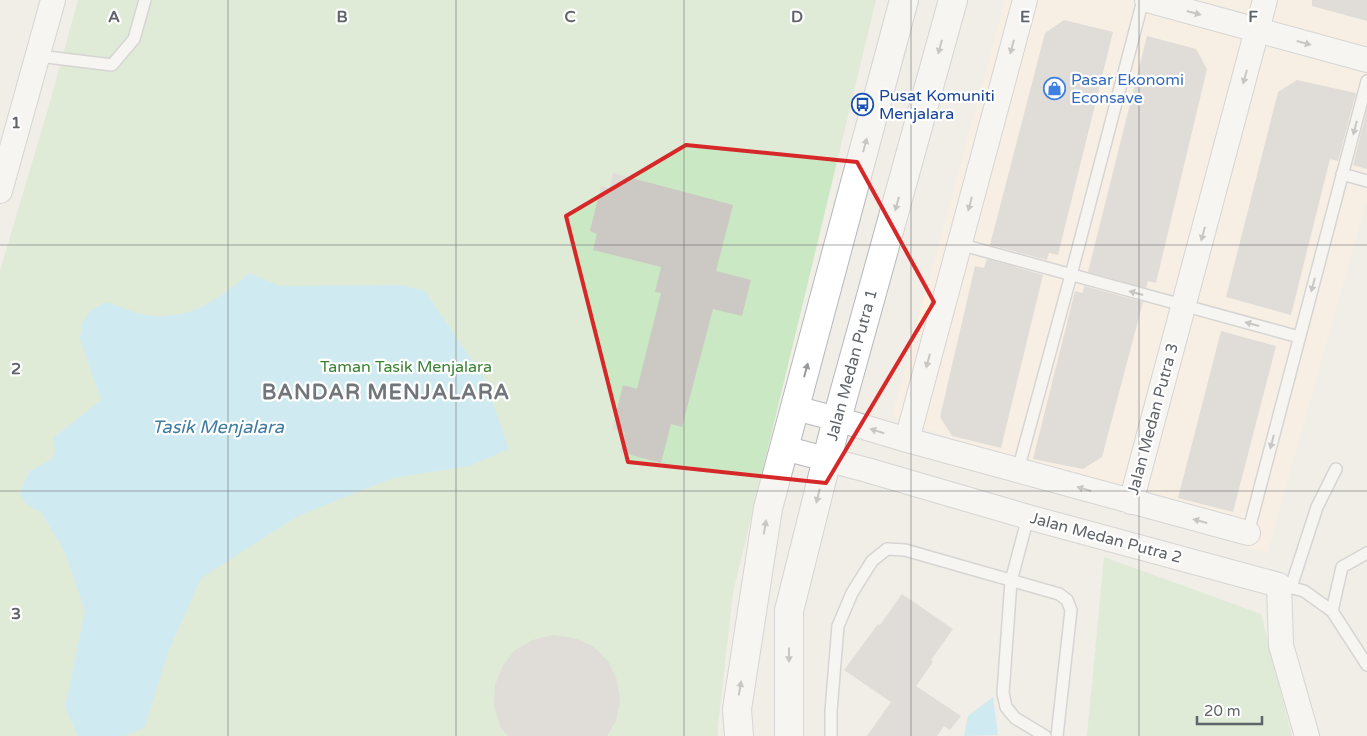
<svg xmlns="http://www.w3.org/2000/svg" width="1367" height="736" font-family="'Varela Round',sans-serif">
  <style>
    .commercial { fill: #fef2df }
    .green { fill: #cae8c4 }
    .water { fill: #a9e6ff }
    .building { fill: #ccc8c3 }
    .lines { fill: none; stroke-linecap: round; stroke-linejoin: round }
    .lane-casing { stroke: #b5b8bc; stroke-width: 14 }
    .street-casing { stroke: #b5b8bc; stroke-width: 26 }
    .secondary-casing { stroke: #b4b8bc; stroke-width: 30 }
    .lane { stroke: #fff; stroke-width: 11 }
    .street { stroke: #fff; stroke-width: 24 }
    .secondary { stroke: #fff; stroke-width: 28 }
    .oneway { fill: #979a9d }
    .marked { fill: none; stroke: #d62828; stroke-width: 4; stroke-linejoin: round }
    .grid { fill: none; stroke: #5f6468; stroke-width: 1; stroke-opacity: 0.55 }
    .labels { text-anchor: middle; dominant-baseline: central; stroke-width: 4.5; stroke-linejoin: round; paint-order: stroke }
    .shop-label { font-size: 16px; fill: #366cbe; stroke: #fff; text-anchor: start }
    .transit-label { font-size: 16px; fill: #164399; stroke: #fff; text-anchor: start }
    .street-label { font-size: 16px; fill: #5f6468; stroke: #fff }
    .park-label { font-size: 16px; fill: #3b8233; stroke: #fff }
    .water-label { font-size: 18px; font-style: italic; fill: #3e7da1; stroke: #fff }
    .district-label { font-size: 21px; font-weight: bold; letter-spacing: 1px; fill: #70767a; stroke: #fff }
    .grid-label { font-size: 16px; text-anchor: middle; font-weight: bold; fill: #5f6468; stroke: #fff; stroke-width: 4.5; stroke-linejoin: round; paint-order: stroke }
  </style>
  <rect width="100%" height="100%" fill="#f1ede7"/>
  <path class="commercial" d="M1005 0H1367V200L1267 554 892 416Z"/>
  <path class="green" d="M78 0H876L733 593 718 725V736H0V271L48 109Z
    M1104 557 1261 614 1292 736H1087Z"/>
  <path class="water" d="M249 273 280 286 402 285 425 291 484 378 509 449 469 466 393 478 298 516 201 578 169 650 144 728 124 736H78L65 707 85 611 65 552 41 512C31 508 25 503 20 494L24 483 30 471 51 460 55 452 53 438 101 400 80 339 82 323 91 310 106 302C120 306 132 313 146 315 188 322 220 299 249 273Z
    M993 697 998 735 964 736 968 716Z"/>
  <path class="building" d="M1312 0H1367V21L1312 6Z
    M1064 20 1113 32 1058 255 1049 253 1047 260 990 245 1045 33Z
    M1147 36 1196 49 1207 69 1156 283 1148 281 1146 288 1088 272Z
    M1297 80 1356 93 1338 161 1330 159 1291 315 1226 297 1278 92Z
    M1367 110V169L1353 165Z
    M613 173 733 205 716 271 751 280 742 316 713 309 682 427 671 424 661 463 620 452 625 432 612 429 623 385 637 389 661 293 655 292 661 267 593 250 597 234 590 231 601 186 610 188Z
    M987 259 1043 275 1001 448 952 436 940 417 975 266 984 268Z
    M1084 286 1143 302 1102 457 1083 469 1033 459 1075 291 1083 293Z
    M1221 331 1276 346 1233 512 1178 498Z
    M902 594 953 629 931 660 933 662 916 686 961 716 950 730 944 726 937 736H867L891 702 844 670 878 624 880 625Z
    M553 635 574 638 593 646 608 661 617 680 620 700 616 721 607 736H508L500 726 494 706 495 685 503 666 515 650 533 640Z"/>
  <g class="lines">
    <defs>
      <path id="lane" d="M39 56 112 65 134 39 145 0
        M1342 174 1367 181
        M959 244 1299 337
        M1018 470 1071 275 1143 0
        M1028 517 1011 581 1003 693 1006 707 1015 718 1045 736
        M1248 533 1367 81
        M1285 586 1304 591 1332 611 1367 665
        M1291 587 1317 507 1336 469
        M1332 611 1342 567 1367 553
        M831 736V711L838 626 852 593 872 561 887 549 905 550 1059 594 1067 600 1071 610 1057 736"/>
      <path id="street" d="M1147 0 1367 60
        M0 191 53 0
        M795 408 837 419 907 440 1248 533
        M907 440 1025 0
        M784 448 867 470 1028 517 1279 585 1281 645 1307 736
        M1131 502 1265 0"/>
      <path id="secondary" d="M739 736 737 709 768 508 904 0
        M789 736V611L837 419 953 0"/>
    </defs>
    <use href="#lane" class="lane-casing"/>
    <use href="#street" class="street-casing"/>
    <use href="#secondary" class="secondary-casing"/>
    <use href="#lane" class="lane"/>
    <use href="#street" class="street"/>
    <use href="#secondary" class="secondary"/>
  </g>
  <defs><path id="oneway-solid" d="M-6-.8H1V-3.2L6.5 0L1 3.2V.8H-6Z" transform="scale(1.25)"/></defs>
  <g class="oneway">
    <use href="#oneway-solid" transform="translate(1194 13) rotate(15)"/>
    <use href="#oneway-solid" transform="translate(1304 43) rotate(15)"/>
    <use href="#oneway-solid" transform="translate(940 47) rotate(105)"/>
    <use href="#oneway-solid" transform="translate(1012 47) rotate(105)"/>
    <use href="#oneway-solid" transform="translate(1245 77) rotate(105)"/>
    <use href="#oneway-solid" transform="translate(1355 128) rotate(105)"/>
    <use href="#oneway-solid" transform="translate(865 145) rotate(-75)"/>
    <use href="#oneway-solid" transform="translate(897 204) rotate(105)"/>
    <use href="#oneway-solid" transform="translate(970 204) rotate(105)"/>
    <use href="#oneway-solid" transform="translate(1203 234) rotate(105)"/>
    <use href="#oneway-solid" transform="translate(1313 285) rotate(105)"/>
    <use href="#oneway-solid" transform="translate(1136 293) rotate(-165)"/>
    <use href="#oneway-solid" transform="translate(1252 324) rotate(-165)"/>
    <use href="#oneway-solid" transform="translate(928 361) rotate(105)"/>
    <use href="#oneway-solid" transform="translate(806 370) rotate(-75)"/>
    <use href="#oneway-solid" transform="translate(877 431) rotate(-163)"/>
    <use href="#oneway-solid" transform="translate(1272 442) rotate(105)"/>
    <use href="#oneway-solid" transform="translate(1084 489) rotate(-164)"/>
    <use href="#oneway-solid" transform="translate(818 496) rotate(104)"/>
    <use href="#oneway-solid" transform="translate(1200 521) rotate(-165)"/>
    <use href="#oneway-solid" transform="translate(765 527) rotate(-81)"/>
    <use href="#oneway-solid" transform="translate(789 655) rotate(90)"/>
    <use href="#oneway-solid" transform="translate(740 688) rotate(-81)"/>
  </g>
  <path d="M0 0H1367V736H0ZM686 145 857 162 934 302 826 483 628 462 566 216Z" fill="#f1ede7" fill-opacity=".55" fill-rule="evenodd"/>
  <path class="marked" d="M686 145 857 162 934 302 826 483 628 462 566 216Z"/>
  <path class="grid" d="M228 0V736M456 0V736M684 0V736M911 0V736M1139 0V736M0 245H1367M0 491H1367"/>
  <defs>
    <symbol id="shop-ring" viewBox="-11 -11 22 22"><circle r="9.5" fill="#fff" stroke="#3f7fe0" stroke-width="1.5"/><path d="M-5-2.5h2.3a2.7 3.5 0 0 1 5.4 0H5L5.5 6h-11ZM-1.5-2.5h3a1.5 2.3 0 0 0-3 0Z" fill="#3f7fe0"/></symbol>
    <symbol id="bus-ring" viewBox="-11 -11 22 22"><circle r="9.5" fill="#fff" stroke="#1a4fb4" stroke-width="1.5"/><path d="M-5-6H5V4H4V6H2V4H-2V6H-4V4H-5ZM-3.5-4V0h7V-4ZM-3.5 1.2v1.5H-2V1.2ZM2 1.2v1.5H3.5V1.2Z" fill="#1a4fb4"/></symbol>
  </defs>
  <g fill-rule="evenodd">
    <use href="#shop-ring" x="1042" y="76" width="25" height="25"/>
    <use href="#bus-ring" x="850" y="92" width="25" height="25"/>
  </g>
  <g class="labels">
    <g class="shop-label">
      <text x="1071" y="80">Pasar Ekonomi<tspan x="1071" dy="18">Econsave</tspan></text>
    </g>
    <g class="transit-label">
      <text x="879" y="96">Pusat Komuniti<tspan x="879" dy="18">Menjalara</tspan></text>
    </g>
    <g class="street-label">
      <text transform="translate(852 365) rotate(-75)">Jalan Medan Putra 1</text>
      <text transform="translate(1153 419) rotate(-75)">Jalan Medan Putra 3</text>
      <text transform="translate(1106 538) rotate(15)">Jalan Medan Putra 2</text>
    </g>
    <g class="park-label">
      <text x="406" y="367">Taman Tasik Menjalara</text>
    </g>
    <g class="water-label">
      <text x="218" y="427">Tasik Menjalara</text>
    </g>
    <g class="district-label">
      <text x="386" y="392">BANDAR MENJALARA</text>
    </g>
  </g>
  <g class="grid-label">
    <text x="114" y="22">A</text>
    <text x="342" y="22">B</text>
    <text x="570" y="22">C</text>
    <text x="797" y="22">D</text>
    <text x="1025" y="22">E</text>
    <text x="1253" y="22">F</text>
    <text x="16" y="128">1</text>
    <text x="16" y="374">2</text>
    <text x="16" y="619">3</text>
  </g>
  <path d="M1197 716v8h65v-8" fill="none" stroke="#5f6468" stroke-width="2.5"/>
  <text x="1204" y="716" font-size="15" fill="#5f6468" stroke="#ffffff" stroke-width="4" paint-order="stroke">20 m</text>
</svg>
